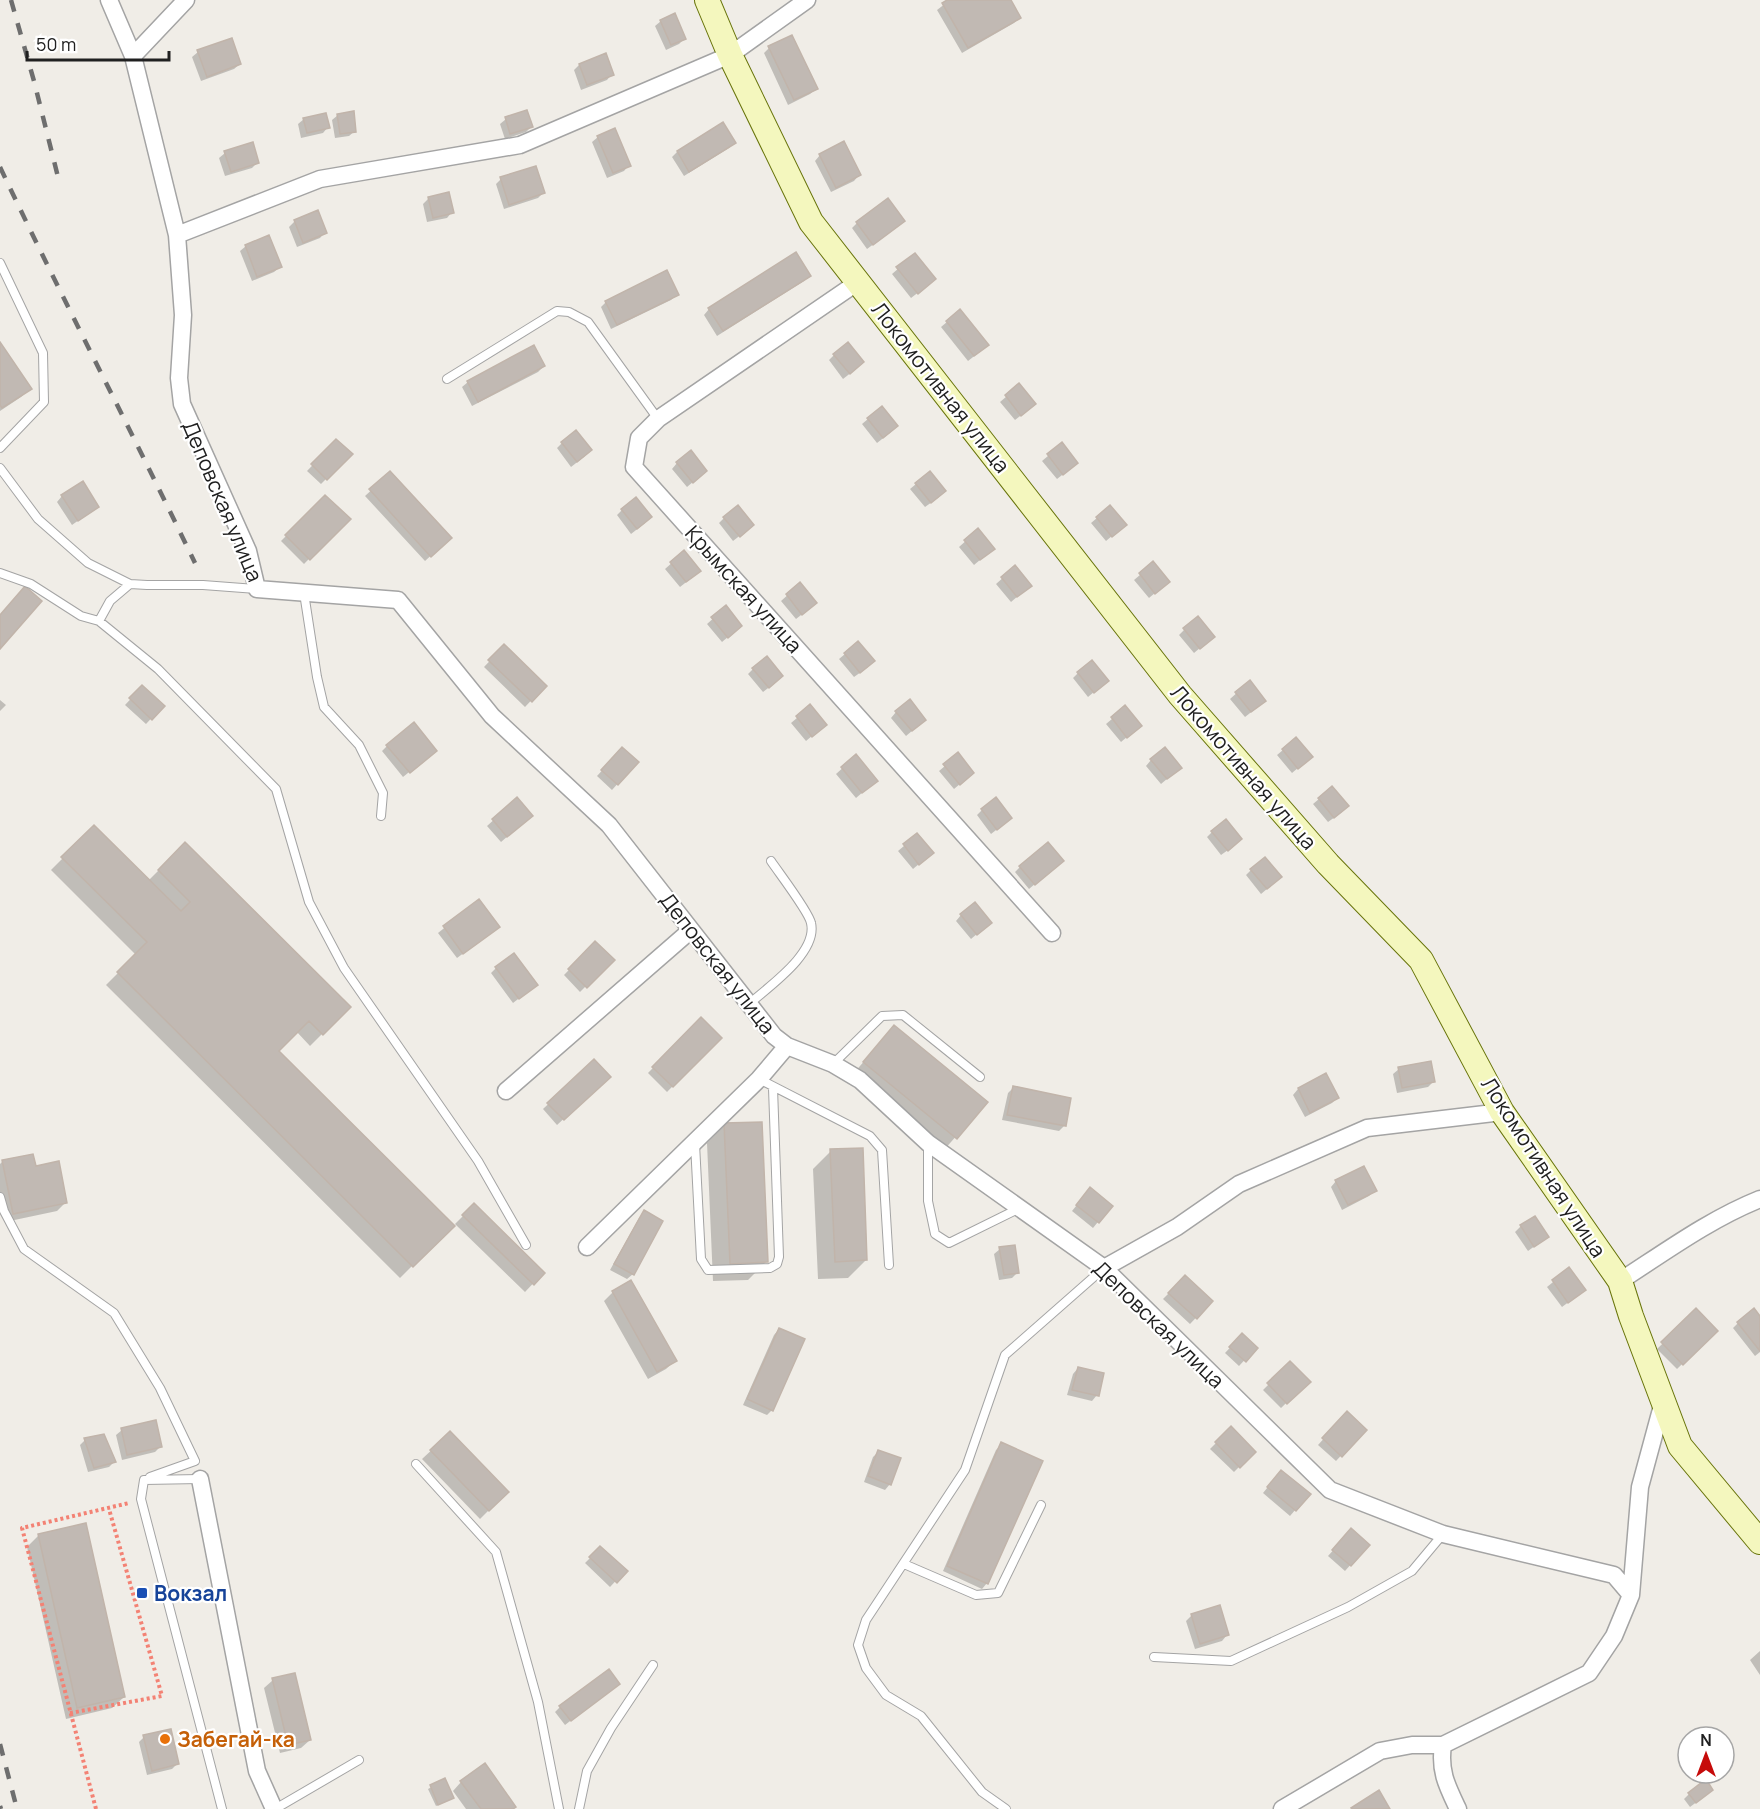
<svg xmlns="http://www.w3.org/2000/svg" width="1760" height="1809" font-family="Manrope,sans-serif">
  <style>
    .shadow { fill: #0003 }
    .building { fill: #c1b9b3; stroke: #c1b4aa; stroke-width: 1.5 }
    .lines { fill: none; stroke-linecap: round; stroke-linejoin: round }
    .lane-casing { stroke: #a4a4a4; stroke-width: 10 }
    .street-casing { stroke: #a4a4a4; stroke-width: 19 }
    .secondary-casing { stroke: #68740a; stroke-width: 26 }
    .path { stroke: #f38274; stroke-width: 4; stroke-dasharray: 3 3; stroke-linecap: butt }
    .lane { stroke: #fff; stroke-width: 8 }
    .street { stroke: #fff; stroke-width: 16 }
    .secondary { stroke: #f4f7be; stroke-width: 24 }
    .rail { stroke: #6e6e6e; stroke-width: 4.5; stroke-dasharray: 12 12; stroke-linecap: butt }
    .transit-dot { fill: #1a4fb4; stroke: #fff; stroke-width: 2 }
    .food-dot { fill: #e8710a; stroke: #fff; stroke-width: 2 }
    .labels { text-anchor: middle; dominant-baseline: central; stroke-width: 4.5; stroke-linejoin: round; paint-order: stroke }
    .street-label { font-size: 21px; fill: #202020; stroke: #fff }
    .transit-label { font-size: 21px; font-weight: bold; fill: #164399; stroke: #fff; text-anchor: start }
    .food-label { font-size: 21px; font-weight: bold; fill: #c56008; stroke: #fff; text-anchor: start }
  </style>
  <rect width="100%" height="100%" fill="#f0ede7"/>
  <path class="shadow" d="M950 0H1009L1019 18 1014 23 962 53 937 10Z
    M661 21 684 39 679 44 666 50 655 26Z
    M769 48 816 89 810 94 788 105 764 53Z
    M198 52 240 64 234 69 201 81 192 57Z
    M605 55 612 74 607 80 581 90 574 70 579 65Z
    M338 115 355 131 349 136 335 138 332 120Z
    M304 119 328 127 323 133 301 138 298 124Z
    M506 119 531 127 526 132 505 139 500 124Z
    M723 124 734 142 729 148 684 176 672 157 677 152Z
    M598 137 629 165 624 171 607 178 592 142Z
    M225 153 258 162 252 168 225 176 219 158Z
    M820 155 859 175 854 181 831 192 815 161Z
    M501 179 543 193 538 198 504 209 496 184Z
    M448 194 452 212 447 218 427 222 423 204 428 199Z
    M317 212 325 232 320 238 297 247 289 227 294 222Z
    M857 223 898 226 867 249 852 228Z
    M246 246 280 267 274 272 252 281 240 251Z
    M914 255 928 285 911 298 892 274Z
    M809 276 804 281 717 336 704 315 709 309Z
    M677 294 671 300 611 329 601 307 606 302Z
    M960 311 982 350 968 361 941 327Z
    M0 345 30 389 21 397 0 411Z
    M834 355 857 368 843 379 829 360Z
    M544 366 538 372 472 406 462 387 468 382Z
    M1019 386 1029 409 1015 420 1000 402Z
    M881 408 891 432 877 443 862 424Z
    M336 441 351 454 321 484 307 471Z
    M562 443 585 456 571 467 557 448Z
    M1061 445 1071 468 1057 479 1042 461Z
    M677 463 700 476 687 487 672 469Z
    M390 473 450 538 425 561 365 496Z
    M916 484 939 497 925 507 910 489Z
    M62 496 97 507 72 525 57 502Z
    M325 497 348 519 304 564 281 541Z
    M1110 507 1119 530 1106 541 1091 523Z
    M622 510 645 523 631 534 617 515Z
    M724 518 747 530 733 541 719 523Z
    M978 530 987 554 974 565 959 547Z
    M684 552 694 576 680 587 665 569Z
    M1153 564 1162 587 1149 598 1134 580Z
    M1015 567 1024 591 1011 602 996 584Z
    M800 584 810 608 796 619 781 601Z
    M726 607 735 631 722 642 707 624Z
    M1184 630 1207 642 1194 653 1179 635Z
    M504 646 545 686 525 707 484 667Z
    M845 654 868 667 854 677 839 659Z
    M753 669 776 682 763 692 748 674Z
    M1078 673 1101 686 1088 697 1073 678Z
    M1249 682 1259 706 1245 717 1230 699Z
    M142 687 163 706 146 724 125 705Z
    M0 700 6 705 0 711Z
    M810 707 819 730 806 741 791 723Z
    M1125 708 1134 731 1121 742 1106 724Z
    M896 712 919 725 906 736 891 718Z
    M387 746 429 756 403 777 382 751Z
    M622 749 637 762 612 790 597 776Z
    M1283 750 1305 762 1292 773 1277 755Z
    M958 755 967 778 954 789 939 771Z
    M856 756 870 786 856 798 836 774Z
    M1151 760 1174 773 1161 784 1146 766Z
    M1332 788 1342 812 1328 822 1313 804Z
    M517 799 525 821 501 842 487 826Z
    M982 810 1005 823 991 834 977 815Z
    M94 827 148 881 185 844 349 1007 310 1046 296 1031 277 1051 452 1226 400 1278 106 985 136 955 51 870Z
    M1212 832 1235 845 1221 855 1207 837Z
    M917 835 926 858 913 869 898 851Z
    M1056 866 1029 889 1015 872 1020 867Z
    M1251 870 1274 883 1261 894 1246 875Z
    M478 901 492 932 457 958 438 933Z
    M961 915 984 928 971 939 956 921Z
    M595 943 612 960 580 992 564 975Z
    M496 968 536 985 513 1003 491 973Z
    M701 1019 720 1038 667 1092 648 1073Z
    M894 1027 986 1102 944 1150 853 1074Z
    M594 1061 609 1077 557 1125 543 1109Z
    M1399 1069 1433 1082 1428 1087 1397 1093 1393 1074Z
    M1326 1075 1338 1097 1332 1103 1305 1117 1293 1095 1298 1089Z
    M1013 1088 1064 1126 1059 1131 1002 1120 1008 1093Z
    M725 1125 766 1262 748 1280 713 1281 707 1143Z
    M831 1151 866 1260 848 1278 818 1279 813 1169Z
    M3 1161 35 1168 66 1202 57 1211 5 1222 0 1199V1164Z
    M1336 1181 1375 1190 1369 1196 1342 1210 1331 1187Z
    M1085 1195 1111 1206 1093 1228 1072 1211Z
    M474 1205 543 1273 525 1292 455 1224Z
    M644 1212 633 1274 627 1279 610 1270 639 1218Z
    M1521 1226 1547 1237 1528 1251 1515 1232Z
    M1000 1249 1018 1272 1012 1278 999 1280 994 1254Z
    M1569 1269 1578 1295 1562 1307 1547 1287Z
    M1185 1277 1211 1302 1190 1324 1163 1299Z
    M613 1292 675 1361 666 1369 648 1379 604 1301Z
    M1696 1311 1716 1331 1677 1369 1657 1349Z
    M1760 1318V1352L1755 1356 1733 1328 1738 1323Z
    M779 1329 772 1410 767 1415 743 1405 774 1335Z
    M1242 1335 1256 1348 1239 1366 1225 1353Z
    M1290 1363 1308 1382 1281 1408 1263 1390Z
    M1078 1368 1097 1395 1092 1401 1067 1395 1073 1374Z
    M1347 1413 1365 1430 1336 1461 1318 1445Z
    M1231 1428 1254 1452 1234 1472 1210 1449Z
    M122 1430 161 1446 155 1452 122 1460 116 1435Z
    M450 1433 507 1492 480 1519 422 1459Z
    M85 1440 114 1462 109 1467 88 1472 80 1445Z
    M1002 1444 987 1583 982 1589 943 1571 996 1450Z
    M879 1451 890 1484 885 1490 864 1482 873 1457Z
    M1276 1477 1308 1495 1290 1516 1263 1493Z
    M38 1536 124 1697 112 1708 66 1719 27 1547Z
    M1346 1536 1368 1545 1345 1571 1328 1556Z
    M600 1548 625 1571 610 1587 585 1563Z
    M1192 1615 1227 1635 1222 1641 1195 1649 1186 1621Z
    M1760 1651V1675L1750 1660Z
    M273 1680 310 1740 301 1748 280 1753 264 1688Z
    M618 1684 565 1725 555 1712 560 1707Z
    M144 1737 177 1764 172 1769 147 1775 139 1742Z
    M445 1780 452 1798 436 1806 428 1789Z
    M461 1782 512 1809H466L453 1791Z
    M1689 1794 1706 1795 1690 1807 1684 1799Z"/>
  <path class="building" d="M947 0H1011L1021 18 968 48 942 3Z
    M675 13 686 39 671 45 660 20Z
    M792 35 818 89 794 100 768 46Z
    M232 38 241 64 207 77 197 50Z
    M606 53 614 75 587 85 579 64Z
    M527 110 533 127 510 134 505 117Z
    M354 111 356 132 340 134 337 114Z
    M326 113 330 128 307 133 303 118Z
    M723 122 736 143 689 172 677 151Z
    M615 128 631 166 613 173 597 136Z
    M844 141 861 175 836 188 819 154Z
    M253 142 259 163 231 172 224 151Z
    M536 166 545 193 509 205 500 177Z
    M449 192 454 213 433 218 428 197Z
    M888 198 905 221 873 245 856 222Z
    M318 210 327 233 303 243 294 220Z
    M269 235 282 267 257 277 245 245Z
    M796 252 811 276 723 331 708 308Z
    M915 253 936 279 918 294 896 267Z
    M667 270 679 295 617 325 605 301Z
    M960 309 989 345 974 356 946 321Z
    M0 342 32 389 2 408 0 405Z
    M848 342 864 362 850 374 833 354Z
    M534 345 545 366 478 402 467 381Z
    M1019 383 1036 404 1021 416 1005 395Z
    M882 406 898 426 883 438 867 418Z
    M576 430 592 450 577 462 561 442Z
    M336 439 353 454 327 480 311 464Z
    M1062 442 1078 463 1063 475 1047 454Z
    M691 450 707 471 693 483 676 462Z
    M390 471 452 538 431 557 369 489Z
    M930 471 946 491 931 503 915 483Z
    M83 481 99 507 78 521 61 495Z
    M325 495 351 519 310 560 285 535Z
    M636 497 652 517 637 529 621 509Z
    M738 505 754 525 740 537 723 517Z
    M1110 505 1127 525 1112 537 1096 517Z
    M978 528 995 549 980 560 964 540Z
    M684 550 701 571 686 582 670 562Z
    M1153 561 1170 582 1155 594 1139 573Z
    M1015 565 1032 586 1017 597 1001 577Z
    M800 582 817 603 802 615 786 594Z
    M25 586 42 601 0 649V615Z
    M726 605 742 626 728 638 711 617Z
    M1198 616 1215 637 1200 649 1183 628Z
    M858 641 875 661 860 673 844 653Z
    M504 644 547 686 532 702 488 660Z
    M767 656 783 676 769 688 752 668Z
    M1092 660 1109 681 1094 693 1077 672Z
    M1250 680 1266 701 1251 712 1235 692Z
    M142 685 165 706 152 720 129 698Z
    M910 699 926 720 912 731 895 711Z
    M810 704 827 725 812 737 796 716Z
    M1125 705 1142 726 1127 738 1111 717Z
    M414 722 437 751 410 773 386 745Z
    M1296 737 1313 757 1298 769 1282 749Z
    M622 747 639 762 618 785 601 770Z
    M1165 747 1182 768 1167 779 1150 759Z
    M958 752 974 773 960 785 943 764Z
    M856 754 878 781 862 793 841 767Z
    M1332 786 1349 806 1334 818 1318 798Z
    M517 797 533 816 507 837 492 819Z
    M996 797 1012 818 997 830 981 809Z
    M1226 819 1242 839 1228 851 1211 831Z
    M94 825 181 911 190 902 158 870 185 842 351 1007 323 1035 309 1021 279 1051 455 1226 413 1267 117 972 147 942 61 857Z
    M917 833 934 853 919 865 903 844Z
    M1048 842 1064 861 1035 885 1019 866Z
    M1265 857 1282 877 1267 889 1250 869Z
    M479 899 500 927 463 954 443 926Z
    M975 902 992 923 977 935 960 914Z
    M595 941 615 960 587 988 568 969Z
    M514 953 538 985 519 999 495 967Z
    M701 1017 722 1038 673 1087 652 1067Z
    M894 1025 988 1102 957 1139 863 1062Z
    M594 1059 611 1077 564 1120 547 1103Z
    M1431 1061 1435 1082 1402 1088 1398 1067Z
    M1326 1073 1339 1098 1310 1113 1298 1088Z
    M1013 1086 1071 1098 1066 1126 1007 1115Z
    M762 1122 768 1262 730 1264 724 1123Z
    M863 1148 867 1260 835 1262 830 1149Z
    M33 1154 36 1166 59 1161 67 1203 13 1214 2 1160Z
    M1364 1166 1377 1191 1348 1205 1335 1180Z
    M1090 1187 1113 1206 1099 1223 1076 1205Z
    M474 1203 545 1273 534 1285 462 1215Z
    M644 1210 663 1221 634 1275 614 1264Z
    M1535 1216 1549 1237 1534 1247 1520 1225Z
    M1015 1245 1019 1273 1004 1275 999 1247Z
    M1569 1267 1586 1290 1568 1303 1552 1280Z
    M1185 1275 1213 1301 1197 1319 1168 1293Z
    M631 1280 677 1361 657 1372 612 1291Z
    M1696 1308 1718 1331 1683 1365 1661 1342Z
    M1754 1308 1760 1316V1351L1737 1322Z
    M779 1328 805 1339 773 1411 747 1399Z
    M1242 1333 1258 1348 1246 1362 1229 1347Z
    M1290 1361 1311 1382 1287 1404 1267 1383Z
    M1078 1367 1104 1373 1099 1396 1072 1390Z
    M1347 1411 1367 1430 1342 1457 1322 1438Z
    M156 1420 162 1447 127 1455 121 1428Z
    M1231 1426 1256 1452 1240 1468 1215 1442Z
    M450 1431 509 1492 489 1511 430 1450Z
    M104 1434 116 1462 94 1468 84 1438Z
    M1001 1442 1043 1461 988 1584 947 1566Z
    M878 1450 901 1458 891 1485 868 1476Z
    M1281 1470 1311 1494 1296 1511 1267 1487Z
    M86 1523 125 1697 77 1708 38 1534Z
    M1351 1528 1370 1545 1351 1566 1332 1550Z
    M600 1546 628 1571 617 1583 589 1557Z
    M1220 1605 1229 1635 1200 1644 1191 1614Z
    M609 1669 620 1684 571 1721 559 1706Z
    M295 1673 311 1740 288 1745 272 1678Z
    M171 1729 179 1764 152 1771 143 1735Z
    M485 1763 516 1807 513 1809H481L460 1781Z
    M445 1778 454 1798 438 1805 430 1785Z
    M1706 1779 1713 1790 1696 1803 1688 1793Z
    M1379 1790 1390 1809H1352L1351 1808Z"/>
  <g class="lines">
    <defs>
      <path id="lane" d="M0 263 43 353 44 402 0 448
        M447 379 557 311 569 312 588 322 658 419
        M0 468 38 519 88 563 130 584 147 585H203L257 589
        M0 573 31 584 81 616 99 621 110 601 130 584
        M304 593 317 677 324 707 359 745 383 793 381 816
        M99 621 158 669 276 789 309 902 344 968 478 1161 526 1245
        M749 1004C768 987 818 953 811 923 809 912 779 873 771 861
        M833 1064 882 1016 903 1015 980 1077
        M759 1079 870 1136 882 1150 889 1265
        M928 1143V1201L935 1234 949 1243 1020 1208
        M695 1144 701 1259 708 1270 770 1268 777 1264 779 1257 773 1088
        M0 1197 4 1211 24 1249 114 1313 160 1388 195 1461 150 1477
        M416 1464 496 1552 538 1702 559 1809
        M200 1479 144 1480 141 1499 222 1809
        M904 1564 976 1595 998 1593 1041 1505
        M1154 1657 1231 1661 1348 1607 1412 1571 1443 1534
        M275 1809 359 1760
        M579 1809 587 1771 611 1728 653 1665
        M1006 1809 982 1792 921 1716 886 1695 866 1668 858 1645 866 1620 965 1470 1005 1355 1104 1268"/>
      <path id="street" d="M109 0 133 56 177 235 183 315 179 378 182 404 248 551 257 589 398 600 492 716 609 825 774 1036 787 1046 833 1064 860 1080 928 1143 1104 1268 1330 1490 1443 1534 1614 1575 1631 1595
        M133 56 186 0
        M177 235 320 179 520 145 730 55 807 0
        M858 282 658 419 639 438 634 467 1052 933
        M506 1091 691 930
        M587 1247 759 1079 787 1046
        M1104 1268 1177 1227 1239 1184 1367 1128 1502 1112
        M1620 1281C1665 1252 1710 1219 1760 1199
        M200 1479 257 1771 274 1809
        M1282 1809 1380 1751 1412 1745H1443
        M1458 1809C1447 1786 1439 1771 1443 1745L1589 1673 1614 1636 1631 1595 1640 1487 1663 1402"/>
      <path id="secondary" d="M707 0 730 55 811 222 1180 695 1328 864 1421 960 1502 1112 1620 1281 1631 1316 1680 1446 1760 1542"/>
    </defs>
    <use href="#lane" class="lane-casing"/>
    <use href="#street" class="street-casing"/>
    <use href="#secondary" class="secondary-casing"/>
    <path class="path" d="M70 1713 162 1696 109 1509
      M96 1809 22 1528 129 1503"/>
    <use href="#lane" class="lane"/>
    <use href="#street" class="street"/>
    <use href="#secondary" class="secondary"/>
    <path class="rail" d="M11 0 34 81 58 177
      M0 167C63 300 131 430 195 563
      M0 1744 17 1809
      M0 1806 1 1809"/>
  </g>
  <rect class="transit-dot" x="136" y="1587" width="12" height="12" rx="3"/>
  <circle class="food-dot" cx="165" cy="1739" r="6"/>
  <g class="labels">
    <g class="street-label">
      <text transform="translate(941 387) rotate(52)">Локомотивная улица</text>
      <text transform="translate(223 501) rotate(67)">Деповская улица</text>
      <text transform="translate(744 589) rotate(48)">Крымская улица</text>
      <text transform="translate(1244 767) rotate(49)">Локомотивная улица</text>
      <text transform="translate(718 963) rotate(52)">Деповская улица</text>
      <text transform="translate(1544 1167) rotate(57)">Локомотивная улица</text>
      <text transform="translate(1159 1324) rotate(44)">Деповская улица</text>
    </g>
    <g class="transit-label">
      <text x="154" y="1593">Вокзал</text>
    </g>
    <g class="food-label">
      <text x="177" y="1739">Забегай-ка</text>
    </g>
  </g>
  <g transform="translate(1706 1755)"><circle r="28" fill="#ffffff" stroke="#a6a6a6" stroke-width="1.5"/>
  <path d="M0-4.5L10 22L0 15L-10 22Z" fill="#c60b0a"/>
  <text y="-9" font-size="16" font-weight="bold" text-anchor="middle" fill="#202020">N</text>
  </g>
  <path d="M27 51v9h142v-9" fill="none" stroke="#202020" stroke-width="3"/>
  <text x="36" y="51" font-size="18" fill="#202020" stroke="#ffffff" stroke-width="4.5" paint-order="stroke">50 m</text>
</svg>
